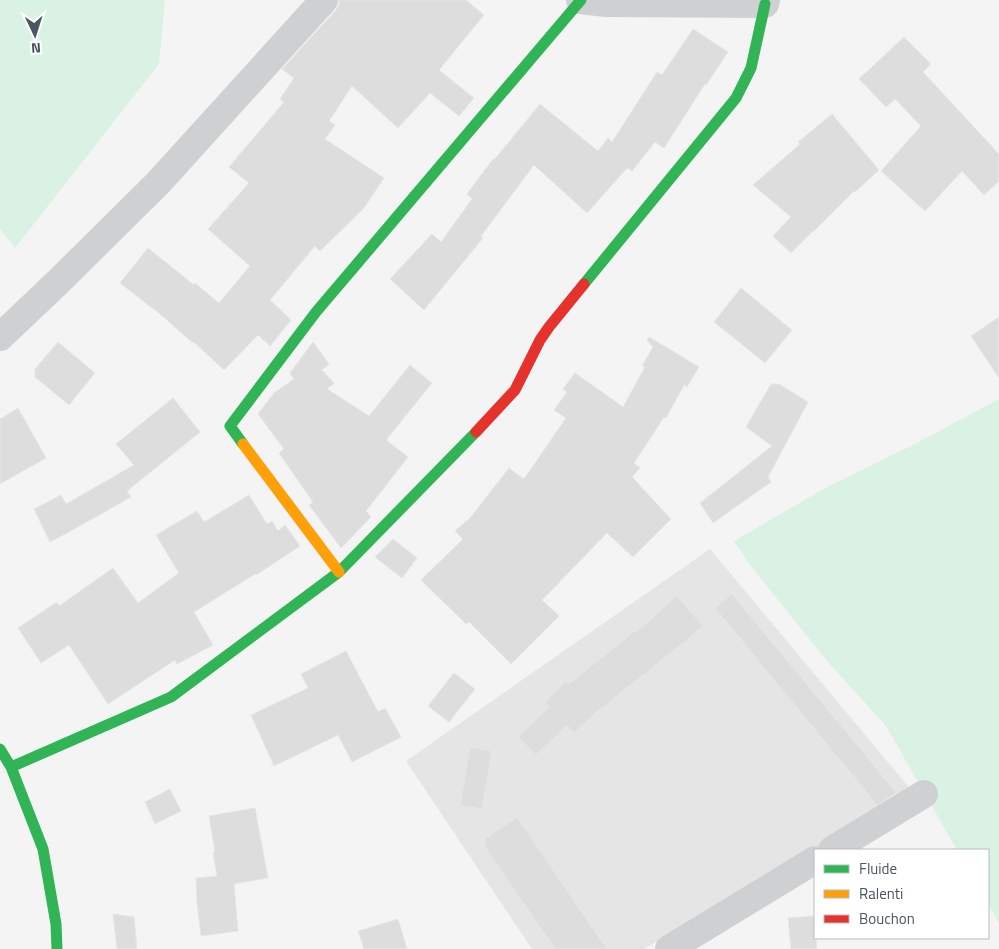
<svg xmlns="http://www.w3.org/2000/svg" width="999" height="949" font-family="'Titillium Web',sans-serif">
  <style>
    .education { fill: #e6e5e6 }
    .green { fill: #d9f2e3 }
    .building { fill: #ddddde; stroke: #e5e6e7 }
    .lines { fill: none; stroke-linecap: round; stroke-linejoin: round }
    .street { stroke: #ced0d2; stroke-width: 28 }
    .fast { stroke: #30b455; stroke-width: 11 }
    .slow { stroke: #ff9f0a; stroke-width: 11 }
    .jam { stroke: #e5322d; stroke-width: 11 }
  </style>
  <rect width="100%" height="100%" fill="#f4f4f4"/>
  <path class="education" d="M710 549 912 791 644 949H532L406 761Z"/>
  <path class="green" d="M0 0H165L159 64 15 248 0 229Z
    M999 399V923L988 904V850H957L886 726 827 661 750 565 734 541 829 486 917 443Z"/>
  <path class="building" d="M339 0H466L484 15 439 70 474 98 459 116 430 93 398 128 352 86 329 121 335 125 325 139 384 178 364 208 320 251 315 246 270 300 291 320 270 346 258 335 224 370 194 342 193 343 160 314 120 283 148 248 194 285 195 283 219 303 250 266 208 229 249 183 229 167 284 102 280 99 294 78 282 69 336 10 339 4Z
    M693 29 728 52 706 85 705 84 664 148 655 142 632 171 627 168 587 213 534 165 481 236 483 238 424 310 390 279 432 234 441 242 472 199 467 194 493 159 494 160 540 104 598 151 608 138 612 142 657 72 662 75Z
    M904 37 931 64 923 72 999 154V181L984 195 962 171 925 211 881 171 921 126 895 99 886 107 859 79Z
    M832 114 879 170 855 192 854 191 813 232H812L791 253 773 236 791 217 753 185 800 144 798 142Z
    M741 288 792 330 765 363 714 322Z
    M999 317V378L971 336Z
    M649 337 699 367 687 387 684 385 666 418 664 417 634 463 640 468 632 477 671 519 633 557 607 533 542 600 559 616 511 664 469 622 466 624 421 580 463 539 455 531 470 518 509 468 524 479 566 418 554 410 567 392 563 389 575 373 623 407 645 367 642 366 653 347 647 340Z
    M58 342 95 373 69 405 35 377V369Z
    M313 342 329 364 322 370 334 383 327 389 369 416 410 365 432 383 386 440 408 457 366 511 371 517 341 548 309 505 313 502 279 453 284 449 258 414 274 393 294 379 290 373Z
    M771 384H779L808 402 768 477 771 482 713 523 700 503 772 446 746 427Z
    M173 398 200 432 127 491 131 497 69 532 50 542 34 509 61 495 66 504 134 465 116 444Z
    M18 408 46 458 0 484V419Z
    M249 495 267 524 272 521 278 531 285 525 300 546 256 575 255 574 194 612 213 645 177 664 175 660 108 704 69 645 41 663 18 628 57 602 59 606 113 568 138 603 179 573 156 535 197 511 204 522Z
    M393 539 417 558 402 578 375 557Z
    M732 594 896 792 890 797 877 805 715 608Z
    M677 596 703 626 678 647 594 714 574 733 567 725 536 755 518 737 549 707 545 702 566 681 569 684 635 631 636 632Z
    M346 651 378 712 385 708 401 737 352 762 338 735 274 766 251 715 308 688 301 674Z
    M454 673 475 689 449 722 428 706Z
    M470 747 492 751 482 809 460 805Z
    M170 789 181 811 155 824 145 802Z
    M255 808 268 878 234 884 238 931 201 936 197 902 196 878 217 876 213 853 215 852 209 816Z
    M517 817 607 949H555L485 847V839Z
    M113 914 134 917 137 949H117Z
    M814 916 815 938H816L817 949H791L788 918Z
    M398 919 407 949H364L358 931Z"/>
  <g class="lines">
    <path class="street" d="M580 0 606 3 765 4 766 0
      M0 337 59 281 158 183 324 0
      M832 850 924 794
      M669 949 815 860"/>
    <path class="fast" d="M584 284 736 98 751 68 765 4
      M243 444 230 426 316 312 581 0
      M0 749 11 767 43 849 56 924 57 949
      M11 767 171 697 339 572 476 432"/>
    <path class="slow" d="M243 444 339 572"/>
    <path class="jam" d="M476 432 515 390 540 340 549 327 584 284"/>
  </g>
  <rect x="814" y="849" width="175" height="90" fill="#ffffff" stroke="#b7bbc0"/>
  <rect x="824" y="865" width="25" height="8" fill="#30b455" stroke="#b7bbc0"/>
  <text x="859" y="874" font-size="15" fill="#4a5661">Fluide</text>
  <rect x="824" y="890" width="25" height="8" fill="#ff9f0a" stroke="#b7bbc0"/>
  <text x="859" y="899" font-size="15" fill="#4a5661">Ralenti</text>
  <rect x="824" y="915" width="25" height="8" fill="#e5322d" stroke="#b7bbc0"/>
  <text x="859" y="924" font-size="15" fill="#4a5661">Bouchon</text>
  <g transform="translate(35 35) rotate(176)" stroke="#ffffff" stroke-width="4" paint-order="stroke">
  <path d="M0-4L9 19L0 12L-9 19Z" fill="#4a5661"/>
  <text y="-8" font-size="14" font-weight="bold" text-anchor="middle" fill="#4a5661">N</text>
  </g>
</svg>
